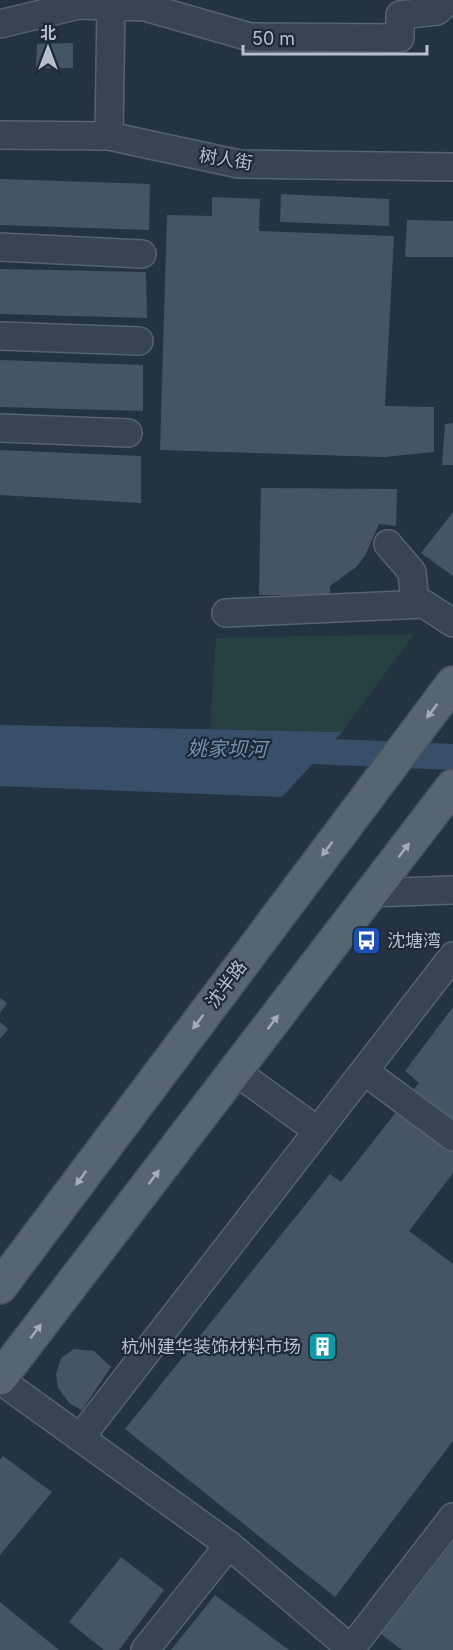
<svg xmlns="http://www.w3.org/2000/svg" width="453" height="1650" font-family="Inter,'Noto Sans SC',sans-serif">
  <style>
    .green { fill: #274143 }
    .water { fill: #384f6a }
    .lines { fill: none; stroke-linecap: round; stroke-linejoin: round }
    .canal { stroke: #384f6a; stroke-width: 26 }
    .building { fill: #465566 }
    .minor-casing { stroke: #57626f; stroke-width: 30 }
    .major-casing { stroke: #46505e; stroke-width: 36 }
    .minor { stroke: #394452; stroke-width: 27 }
    .major { stroke: #576472; stroke-width: 33 }
    .oneway { fill: #a3adba }
    .labels { text-anchor: middle; dominant-baseline: central; stroke-width: 4.5; stroke-linejoin: round; paint-order: stroke }
    .street-label { font-size: 18px; fill: #b6bfcc; stroke: #1e2937 }
    .poi-label { font-size: 18px; fill: #b6bfcc; stroke: #1e2937; text-anchor: start }
    .water-label { font-size: 20px; font-style: italic; fill: #7492b0; stroke: #1e2937 }
  </style>
  <rect width="100%" height="100%" fill="#243342"/>
  <path class="green" d="M414 634 342 732 210 729 216 638Z"/>
  <path class="water" d="M0 725 342 732 282 797 0 786Z"/>
  <g class="lines">
    <path class="canal" d="M288 750 453 757"/>
  </g>
  <path class="building" d="M73 43V68H36L37 44Z
    M0 179 150 184 149 230 0 225Z
    M281 194 389 199V226L280 222Z
    M212 197 260 199 259 231 394 236 385 406 434 407V452L384 457 160 450 167 215 212 216Z
    M407 220 453 221V257H405Z
    M0 269 146 272 147 318 0 314Z
    M0 360 143 365V411L0 407Z
    M453 423V465H442L445 424Z
    M0 450 141 456V503L0 495Z
    M261 488 397 489 396 526 379 524 365 556 356 567 330 586V596L259 595Z
    M453 512V576L421 553Z
    M0 998 7 1003 0 1013Z
    M453 1007V1173L409 1231 453 1264V1441L335 1597 125 1429 330 1174 341 1182 419 1083 405 1071Z
    M0 1022 8 1029 0 1039Z
    M74 1349 94 1351 111 1367 82 1410 70 1404 58 1388 56 1374 61 1358Z
    M3 1456 52 1492 0 1555V1459Z
    M453 1542V1650H402L381 1634Z
    M121 1557 164 1590 119 1650H104L69 1622Z
    M215 1595 289 1650H171Z
    M0 1602 59 1650H0Z"/>
  <g class="lines">
    <defs>
      <path id="minor" d="M0 24 79 5 145 7 250 37 400 38V15L437 11 449 0
        M0 135 109 136 239 164 453 167
        M109 136 111 6
        M0 247 142 254
        M0 336 139 341
        M0 428 128 433
        M388 544 412 572 415 604
        M226 613 424 604 453 623
        M372 893 453 890
        M235 1071 318 1131
        M364 1071 453 1137
        M0 1380 229 1545 352 1650
        M80 1438 453 956
        M145 1650 229 1545
        M350 1650 453 1517"/>
      <path id="major" d="M0 1287 453 683
        M0 1378 453 786"/>
    </defs>
    <use href="#minor" class="minor-casing"/>
    <use href="#major" class="major-casing"/>
    <use href="#minor" class="minor"/>
    <use href="#major" class="major"/>
  </g>
  <defs><path id="oneway-solid" d="M-6-.8H1V-3.2L6.5 0L1 3.2V.8H-6Z" transform="scale(1.5)"/></defs>
  <g class="oneway">
    <use href="#oneway-solid" transform="translate(432 711) rotate(127)"/>
    <use href="#oneway-solid" transform="translate(327 849) rotate(127)"/>
    <use href="#oneway-solid" transform="translate(404 850) rotate(-53)"/>
    <use href="#oneway-solid" transform="translate(198 1022) rotate(127)"/>
    <use href="#oneway-solid" transform="translate(273 1022) rotate(-53)"/>
    <use href="#oneway-solid" transform="translate(154 1177) rotate(-53)"/>
    <use href="#oneway-solid" transform="translate(81 1178) rotate(126)"/>
    <use href="#oneway-solid" transform="translate(36 1331) rotate(-53)"/>
  </g>
  <defs>
    <symbol id="bus-square" viewBox="-11 -11 22 22"><rect x="-9" y="-9" width="18" height="18" rx="4" fill="#1a4fb4" stroke="#1e2937"/><path d="M-5-6H5V4H4V6H2V4H-2V6H-4V4H-5ZM-3.5-4V0h7V-4ZM-3.5 1.2v1.5H-2V1.2ZM2 1.2v1.5H3.5V1.2Z" fill="#fff"/></symbol>
    <symbol id="building-square" viewBox="-11 -11 22 22"><rect x="-9" y="-9" width="18" height="18" rx="4" fill="#0f9aa8" stroke="#1e2937"/><path d="M-4-6H4V6H1V3H-1V6H-4ZM-2.5-4.3h1.7v1.8h-1.7ZM.8-4.3h1.7v1.8H.8ZM-2.5-1h1.7V.8h-1.7ZM.8-1h1.7V.8H.8Z" fill="#fff"/></symbol>
  </defs>
  <g fill-rule="evenodd">
    <use href="#bus-square" x="350" y="924" width="33" height="33"/>
    <use href="#building-square" x="306" y="1330" width="33" height="33"/>
  </g>
  <g class="labels">
    <g class="street-label">
      <text transform="translate(226 159) rotate(9)">树人街</text>
      <text transform="translate(226 984) rotate(-53)">沈半路</text>
    </g>
    <g class="poi-label">
      <text x="387" y="940">沈塘湾</text>
      <text x="301" y="1346" text-anchor="end">杭州建华装饰材料市场</text>
    </g>
    <g class="water-label">
      <text transform="translate(227 749) rotate(1)">姚家坝河</text>
    </g>
  </g>
  <g transform="translate(48 48)" stroke="#1e2937" stroke-width="4.5" paint-order="stroke">
  <path d="M0-4.5L10 22L0 15L-10 22Z" fill="#b6bfcc"/>
  <text y="-9" font-size="16" font-weight="bold" text-anchor="middle" fill="#b6bfcc">北</text>
  </g>
  <path d="M243 45v9h184v-9" fill="none" stroke="#b6bfcc" stroke-width="3"/>
  <text x="252" y="45" font-size="18" fill="#b6bfcc" stroke="#1e2937" stroke-width="4.5" paint-order="stroke">50 m</text>
</svg>
